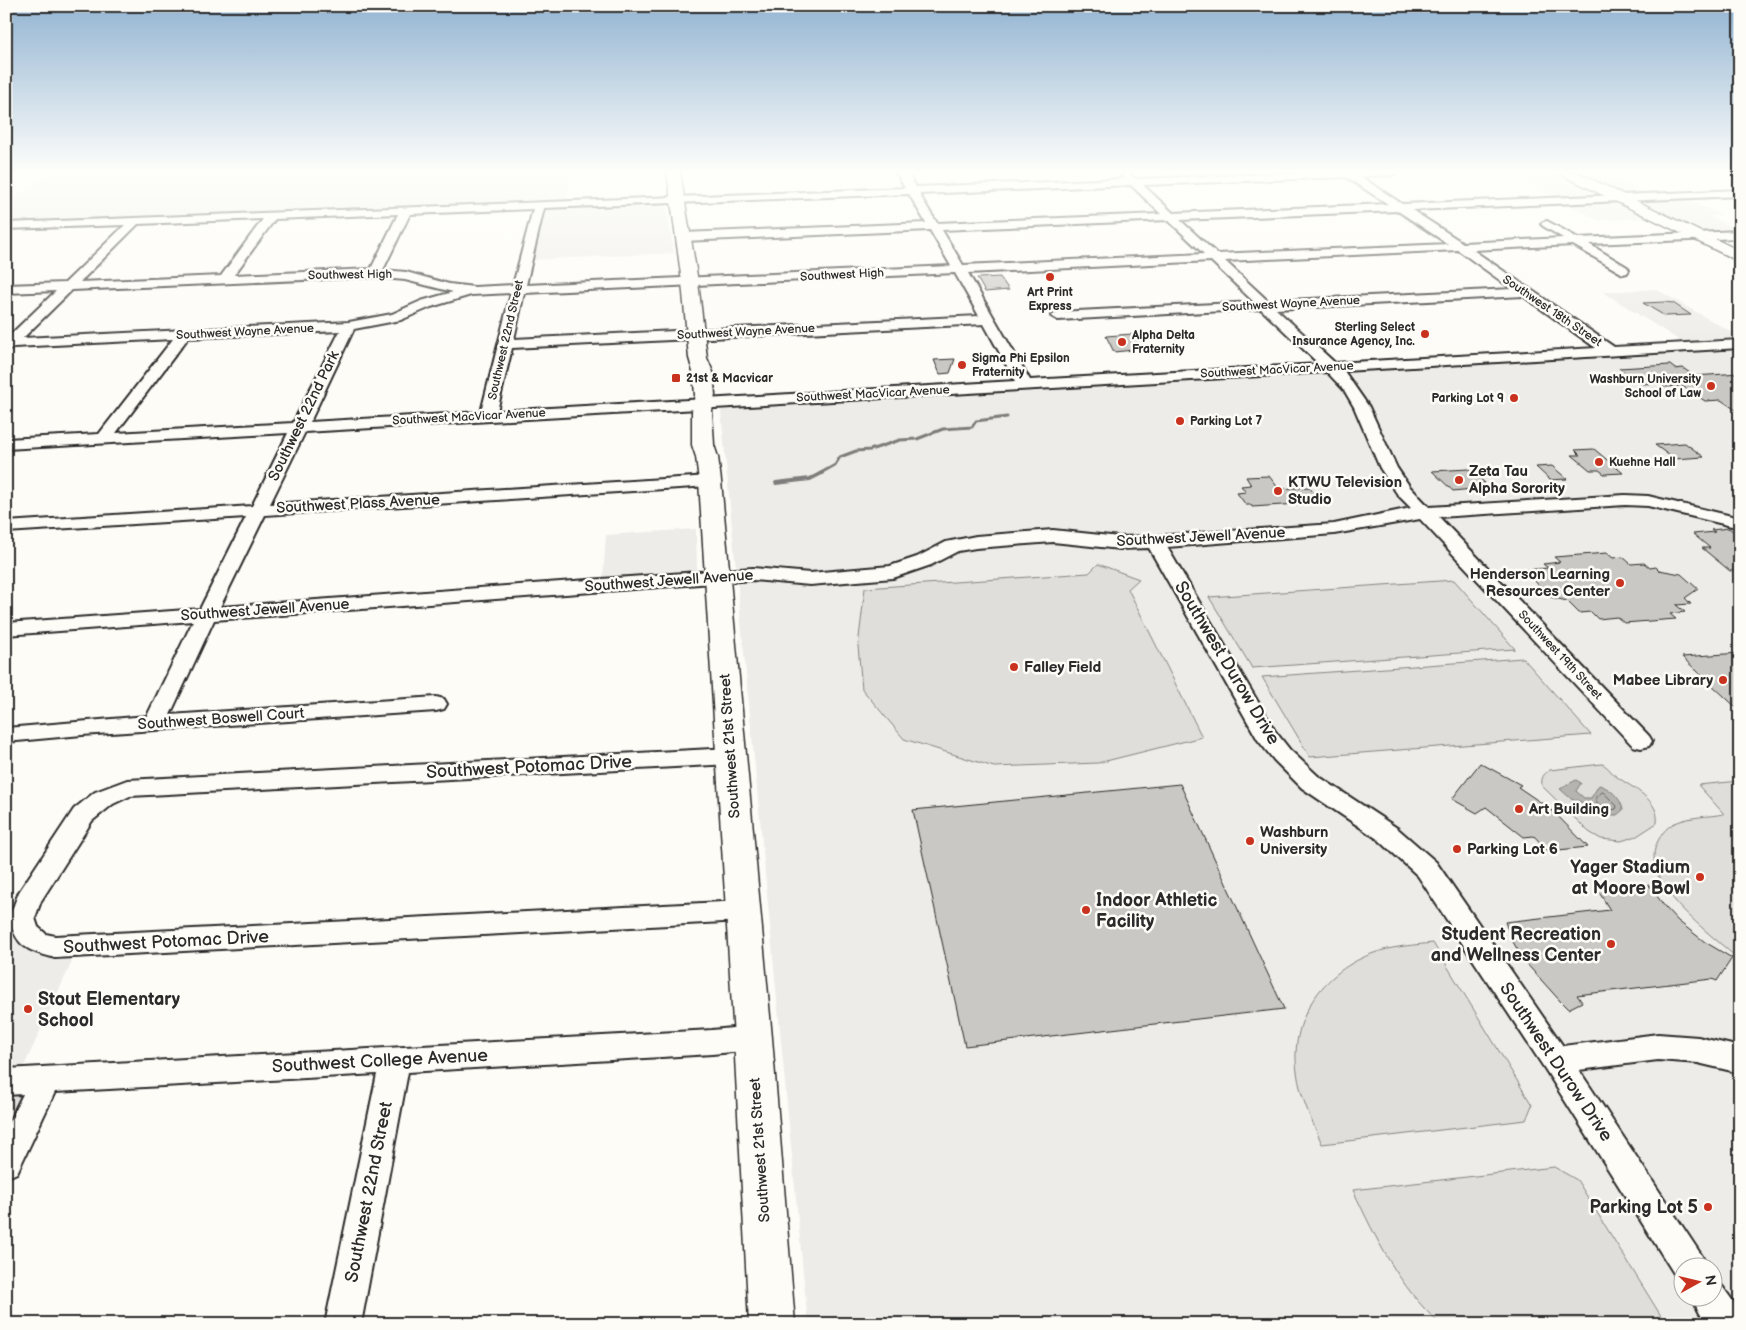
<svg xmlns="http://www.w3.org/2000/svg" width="1746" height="1330" font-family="'Balsamiq Sans',sans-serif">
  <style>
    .built { fill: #edece8; fill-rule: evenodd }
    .green { fill: #dfdeda; stroke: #858482 }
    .water { fill: #b5b4b1; stroke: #7e7d7b }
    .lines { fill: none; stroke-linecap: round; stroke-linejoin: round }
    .shore { stroke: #626261; stroke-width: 1 }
    .stream-far1 { stroke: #7e7d7b; stroke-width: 3 }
    .stream { stroke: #7e7d7b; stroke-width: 4 }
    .building { fill: #c9c8c4; stroke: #2b2b2b }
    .minor-casing { stroke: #2b2b2b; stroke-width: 4 }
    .major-casing { stroke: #2b2b2b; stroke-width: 3 }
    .minor { fill: #fdfcf7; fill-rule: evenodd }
    .major { fill: #fdfcf7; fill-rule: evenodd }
    .poi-dot { fill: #c8321e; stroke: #fdfcf7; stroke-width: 2 }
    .labels { text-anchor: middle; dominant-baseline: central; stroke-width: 5; stroke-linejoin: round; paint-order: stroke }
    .far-street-label { font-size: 12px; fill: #2b2b2b; stroke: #fdfcf7 }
    .far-poi-label { font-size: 12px; font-weight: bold; fill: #2b2b2b; stroke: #fdfcf7; text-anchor: start }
    .street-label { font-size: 15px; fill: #2b2b2b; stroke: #fdfcf7 }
    .poi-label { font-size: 15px; font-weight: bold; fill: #2b2b2b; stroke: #fdfcf7; text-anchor: start }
    .near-street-label { font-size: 18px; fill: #2b2b2b; stroke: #fdfcf7 }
    .near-poi-label { font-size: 18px; font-weight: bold; fill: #2b2b2b; stroke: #fdfcf7; text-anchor: end }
  </style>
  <rect width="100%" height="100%" fill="#fdfcf7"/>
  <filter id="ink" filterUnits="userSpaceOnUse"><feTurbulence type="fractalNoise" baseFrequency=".02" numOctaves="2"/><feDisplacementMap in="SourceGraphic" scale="10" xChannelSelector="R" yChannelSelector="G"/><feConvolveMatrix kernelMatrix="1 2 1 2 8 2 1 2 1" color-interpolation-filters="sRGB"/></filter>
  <g filter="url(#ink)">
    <path class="built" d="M50 172H570L567 201 6 224V205Z
      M1506 172H1563L1611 195 1558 200Z
      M1572 172H1602L1652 195H1619Z
      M1682 197 1721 215 1709 216 1740 231 1704 234 1634 202 1633 199Z
      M1614 200 1655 218 1598 220 1564 202Z
      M666 203 674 253 531 260 543 207Z
      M1656 289 1740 337V1324H808L721 411 726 407 1693 349 1603 292ZM1684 1268H1714V1298H1684Z
      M696 529 697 568 695 571 687 574 603 580 606 535Z
      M6 880 12 900 17 934 76 953 24 1066 6 1068Z"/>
    <path class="green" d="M1098 564 1139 579 1128 589 1202 737 1098 763 994 767 904 739 862 689 858 646 865 588 1089 573Z
      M1454 580 1515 649 1252 668 1209 597Z
      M1523 658 1591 735 1310 757 1262 677Z
      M1602 764C1609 767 1611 773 1617 777 1633 788 1660 800 1657 823L1637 836 1621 841 1601 839 1589 832 1542 786C1541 778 1543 774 1550 770Z
      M1740 781V961C1715 936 1633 882 1659 839 1663 832 1668 826 1675 823 1691 816 1708 817 1724 814L1698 785Z
      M1433 943 1532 1105 1526 1120 1322 1144C1312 1121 1300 1097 1297 1072 1289 1015 1327 967 1380 951 1397 946 1415 945 1433 943Z
      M6 1094H18L24 1103 6 1142Z
      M1554 1167 1577 1180 1666 1324H1440C1399 1287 1376 1239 1353 1190Z"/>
    <path class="water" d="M1576 780 1581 783 1576 791 1584 798H1591L1599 785C1610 788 1621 798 1623 810L1617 815H1611L1569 797 1560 789Z"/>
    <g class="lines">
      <path class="shore" d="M1603 792 1617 806 1616 809 1611 810 1596 803V797Z"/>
      <path class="stream-far1" d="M819 474 835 465 840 457 856 451 870 450 900 440 917 439 943 429 972 427 976 421 1007 417"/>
      <path class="stream" d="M776 483 810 479 822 473"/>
    </g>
    <path class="building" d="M1000 277 1009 290 985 292 977 278Z
      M1665 302 1673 303 1691 315 1665 316 1643 303Z
      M1132 334 1144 349 1114 352 1106 336Z
      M955 359 950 373 940 374 934 360Z
      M1670 365 1675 369 1683 368 1694 376 1740 373V413L1721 400 1705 401 1682 386 1664 387 1659 383 1642 384 1619 368Z
      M1685 443 1704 457 1674 459 1655 445Z
      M1594 449 1623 473 1604 474 1599 470H1590L1572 455H1580L1575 450Z
      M1552 466 1567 479 1550 480 1536 467Z
      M1469 469 1485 483 1477 484 1482 488 1453 491 1432 471Z
      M1269 476 1279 489 1309 487 1318 498H1315L1318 501H1312L1313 503 1252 507 1251 505H1246L1237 493 1246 492 1241 486 1251 485 1246 477Z
      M1729 528 1740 537V570L1730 571 1702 548H1710L1693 534 1715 532 1711 530Z
      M1607 553 1613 558 1623 557 1631 564 1644 563 1650 568 1656 567 1659 570 1681 574 1698 589 1685 598 1691 604 1676 605 1685 612 1670 614 1676 619 1624 623 1617 617 1598 619 1591 612 1579 613 1567 601 1550 597 1524 570 1548 568 1543 564 1560 562 1554 557Z
      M1740 653V711L1682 657Z
      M1480 763 1521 785 1518 787 1552 810 1588 847 1548 851 1534 836 1524 837 1486 807 1477 813 1452 799Z
      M1180 784 1284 1009 965 1046 913 810Z
      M1608 882 1649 885 1665 907 1678 921 1705 942 1732 958 1717 981 1712 979 1577 995 1582 1002 1568 1009 1561 1002 1525 962 1513 942 1505 922 1610 910 1594 884 1610 885Z"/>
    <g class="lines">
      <defs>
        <path id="minor" d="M896 172H906L916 187 1124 179 1122 176 1127 173 1136 179 1324 172H1398L1393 175 1360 176 1402 204 1740 190V196L1412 210 1463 243 1563 238 1543 226 1541 224 1543 222 1547 221 1578 238 1740 231V238L1589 244 1627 267 1629 270 1627 273 1623 274 1573 245 1473 250 1614 347 1740 340V348L1344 371 1369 407 1397 468 1410 487 1429 507 1625 495 1648 496 1740 518V528L1648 506 1625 505 1439 517 1649 736 1652 741 1649 746 1641 748 1633 746 1420 519 1334 534 1167 547 1275 731 1290 750 1318 776 1397 828 1436 862 1563 1046 1658 1034 1698 1037 1740 1047V1073L1698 1063 1658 1060 1579 1070 1702 1256 1707 1268H1684V1282L1678 1280 1545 1069 1418 876 1379 840 1302 788 1274 760 1258 740 1149 548 1120 549 1053 542 976 548 958 551 931 565 893 578 810 585 753 580 214 620 170 715 436 697 444 699 447 704 444 709 436 711 82 735 6 742V728L147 716 193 621 6 635V623L200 609 246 517 6 532V522L252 506 288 433 6 449V439L99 434 173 339 14 347 6 351V339L56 291 6 293V285L65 283 125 225 6 229V223L905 188ZM1346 177 1388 204 1173 213 1143 185ZM1131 185 1161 214 937 223 919 194ZM909 194 926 223 683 233 677 237 683 241 930 230 951 266 526 285 544 208ZM533 209 513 285 474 287 449 284 406 272 383 270 410 214ZM1398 211 1448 244 1217 254 1180 220ZM398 214 371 269 234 275 275 219ZM263 219 221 276 80 282 138 224ZM1168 220 1204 254 963 265 942 230ZM1458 250 1512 289 1268 301 1225 261ZM1211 261 1254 302 1058 312 1051 316 1058 320 1261 309 1319 364 1030 380 968 273ZM955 273 979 316 514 339 524 293ZM372 277 405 280 453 292 421 301 392 314 349 322 23 338 72 290ZM511 293 481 412 310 422 354 329 401 320 431 307 471 295ZM1523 296 1596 348 1335 363 1276 309ZM984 324 1015 381 497 411 512 348ZM340 331 293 423 116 433 188 338ZM1327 372 1344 390 1354 407 1380 468 1398 495 1411 508 1334 524 1155 536 1120 537 1053 530 976 536 946 542 917 557 890 566 810 573 753 568 220 607 265 515 710 486 716 485 719 481 716 477 710 476 270 504 305 432Z
          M731 748 739 751 743 756 739 761 731 764 130 796 113 804 92 821 41 901 35 918 38 927 46 934 55 936 742 901 751 904 755 911 751 918 742 921 55 958C27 950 17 948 9 918L19 892 74 809 95 792 127 780Z
          M753 1026 763 1029 768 1038 763 1047 753 1050 712 1054 408 1072 361 1324H325L377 1074 55 1092 17 1173 6 1178V1128L23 1094 6 1095V1069L712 1030Z
          M1714 1282 1722 1286 1740 1311V1324H1706L1698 1310 1693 1298H1714Z"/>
        <path id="major" d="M667 172H680L698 282 707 358 713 372 715 395 712 411 714 445 718 457 721 481 772 1038 795 1324H749L734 1038 699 481 696 457 692 445V411L695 395 693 372 689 358 682 282Z
          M1560 172H1577L1740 251V262L1562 175Z"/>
      </defs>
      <use href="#minor" class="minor-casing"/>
      <use href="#major" class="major-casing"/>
      <use href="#minor" class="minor"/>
      <use href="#major" class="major"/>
    </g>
  </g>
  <linearGradient id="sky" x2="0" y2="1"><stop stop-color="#93b4d2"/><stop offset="0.48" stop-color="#fefefb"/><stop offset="1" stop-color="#fefefb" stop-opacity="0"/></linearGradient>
  <rect width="1746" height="358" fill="url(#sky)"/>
  <g class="poi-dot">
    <circle cx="1050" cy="277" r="5"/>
    <circle cx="1425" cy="334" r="5"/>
    <circle cx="1122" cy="342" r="5"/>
    <circle cx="962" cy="365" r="5"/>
    <rect x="671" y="373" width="10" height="10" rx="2.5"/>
    <circle cx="1711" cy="386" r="5"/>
    <circle cx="1514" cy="398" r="5"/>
    <circle cx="1180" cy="421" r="5"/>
    <circle cx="1599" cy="462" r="5"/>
    <circle cx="1459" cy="480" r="5"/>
    <circle cx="1278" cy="491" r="5"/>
    <circle cx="1620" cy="583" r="5"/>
    <circle cx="1014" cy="667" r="5"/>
    <circle cx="1723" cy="680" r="5"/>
    <circle cx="1519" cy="809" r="5"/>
    <circle cx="1250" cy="841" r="5"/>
    <circle cx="1457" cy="849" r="5"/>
    <circle cx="1700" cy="877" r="5"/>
    <circle cx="1086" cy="910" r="5"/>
    <circle cx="1611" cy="944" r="5"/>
    <circle cx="28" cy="1009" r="5"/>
    <circle cx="1708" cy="1207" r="5"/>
  </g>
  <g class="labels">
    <g class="far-street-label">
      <text transform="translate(350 275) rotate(-1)">Southwest High</text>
      <text transform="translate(842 275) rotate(-3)">Southwest High</text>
      <text transform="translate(1291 304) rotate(-3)">Southwest Wayne Avenue</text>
      <text transform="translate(1552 311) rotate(34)">Southwest 18th Street</text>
      <text transform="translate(245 332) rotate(-3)">Southwest Wayne Avenue</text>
      <text transform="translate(746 332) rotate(-3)">Southwest Wayne Avenue</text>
      <text transform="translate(506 340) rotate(-77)">Southwest 22nd Street</text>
      <text transform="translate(1277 370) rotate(-3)">Southwest MacVicar Avenue</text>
      <text transform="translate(873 394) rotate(-3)">Southwest MacVicar Avenue</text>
      <text transform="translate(469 417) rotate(-3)">Southwest MacVicar Avenue</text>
      <text transform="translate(1560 655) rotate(47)">Southwest 19th Street</text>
    </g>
    <g class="far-poi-label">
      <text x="1050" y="292" text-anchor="middle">Art Print<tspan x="1050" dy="14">Express</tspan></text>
      <text x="1415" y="327" text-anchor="end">Sterling Select<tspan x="1415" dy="14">Insurance Agency, Inc.</tspan></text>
      <text x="1132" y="335">Alpha Delta<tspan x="1132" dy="14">Fraternity</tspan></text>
      <text x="972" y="358">Sigma Phi Epsilon<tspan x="972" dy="14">Fraternity</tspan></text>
      <text x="686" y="378">21st &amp; Macvicar</text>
      <text x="1701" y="379" text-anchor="end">Washburn University<tspan x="1701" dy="14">School of Law</tspan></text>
      <text x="1504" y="398" text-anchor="end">Parking Lot 9</text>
      <text x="1190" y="421">Parking Lot 7</text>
      <text x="1609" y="462">Kuehne Hall</text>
    </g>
    <g class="street-label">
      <text transform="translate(304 416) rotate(-64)">Southwest 22nd Park</text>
      <text transform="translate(358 504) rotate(-3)">Southwest Plass Avenue</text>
      <text transform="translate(1201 537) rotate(-3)">Southwest Jewell Avenue</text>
      <text transform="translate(669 581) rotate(-4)">Southwest Jewell Avenue</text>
      <text transform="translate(265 610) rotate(-4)">Southwest Jewell Avenue</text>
      <text transform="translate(221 719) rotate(-4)">Southwest Boswell Court</text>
      <text transform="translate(730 746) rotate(-94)">Southwest 21st Street</text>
      <text transform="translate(760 1150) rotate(-94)">Southwest 21st Street</text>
    </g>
    <g class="poi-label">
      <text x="1469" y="471">Zeta Tau<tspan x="1469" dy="17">Alpha Sorority</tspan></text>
      <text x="1288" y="482">KTWU Television<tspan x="1288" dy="17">Studio</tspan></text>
      <text x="1610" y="574" text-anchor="end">Henderson Learning<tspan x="1610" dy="17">Resources Center</tspan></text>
      <text x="1024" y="667">Falley Field</text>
      <text x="1713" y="680" text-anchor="end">Mabee Library</text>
      <text x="1529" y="809">Art Building</text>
      <text x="1260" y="832">Washburn<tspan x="1260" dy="17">University</tspan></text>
      <text x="1467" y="849">Parking Lot 6</text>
    </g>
    <g class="near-street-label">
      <text transform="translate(1227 663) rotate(59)">Southwest Durow Drive</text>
      <text transform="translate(529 767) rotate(-3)">Southwest Potomac Drive</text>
      <text transform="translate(166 942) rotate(-3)">Southwest Potomac Drive</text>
      <text transform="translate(380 1061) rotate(-3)">Southwest College Avenue</text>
      <text transform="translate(1556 1062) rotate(56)">Southwest Durow Drive</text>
      <text transform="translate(369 1192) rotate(-79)">Southwest 22nd Street</text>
    </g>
    <g class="near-poi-label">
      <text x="1690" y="867">Yager Stadium<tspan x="1690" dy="21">at Moore Bowl</tspan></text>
      <text x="1096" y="900" text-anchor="start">Indoor Athletic<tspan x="1096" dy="21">Facility</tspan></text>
      <text x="1601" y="934">Student Recreation<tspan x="1601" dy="21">and Wellness Center</tspan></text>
      <text x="38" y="999" text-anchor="start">Stout Elementary<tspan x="38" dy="21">School</tspan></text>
      <text x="1698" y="1207">Parking Lot 5</text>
    </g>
  </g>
  <rect width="1746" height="1330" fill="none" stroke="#fdfcf7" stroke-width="25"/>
  <rect x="12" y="12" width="1721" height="1305" fill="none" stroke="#2b2b2b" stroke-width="2" filter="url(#ink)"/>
  <g transform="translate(1698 1282) rotate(82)"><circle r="24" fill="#fdfcf7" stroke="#a9a8a5"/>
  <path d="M0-4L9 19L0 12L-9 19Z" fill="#c8321e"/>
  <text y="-8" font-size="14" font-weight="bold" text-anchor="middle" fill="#2b2b2b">N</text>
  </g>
</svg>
